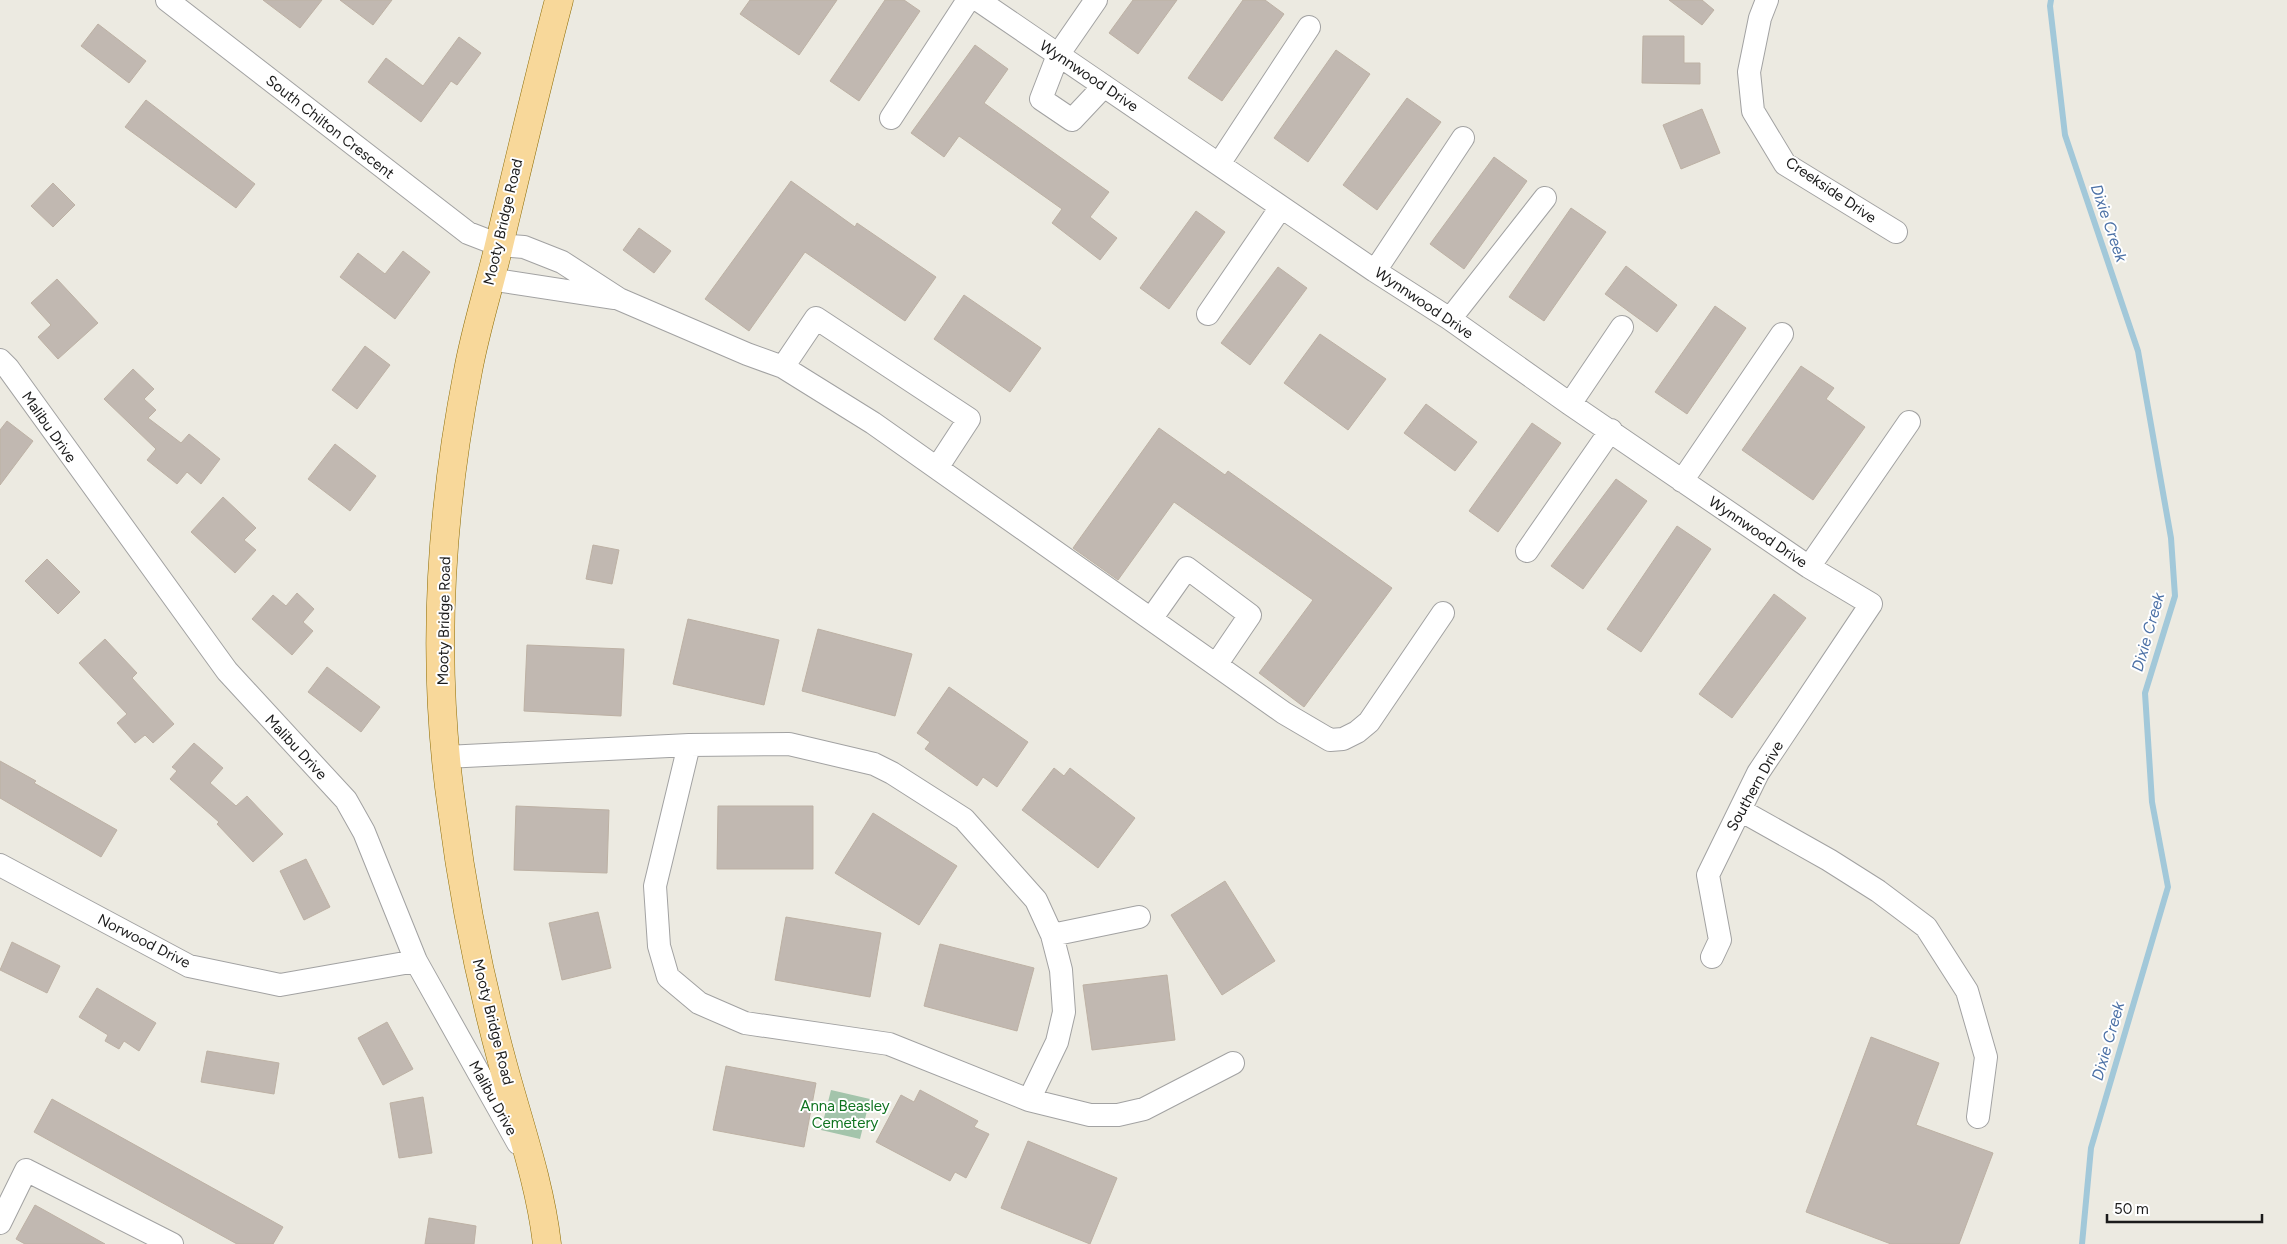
<svg xmlns="http://www.w3.org/2000/svg" width="2287" height="1244" font-family="Figtree,sans-serif">
  <style>
    .cemetery { fill: #a3c4ab }
    .lines { fill: none; stroke-linecap: round; stroke-linejoin: round }
    .stream { stroke: #a2c8d9; stroke-width: 6 }
    .building { fill: #c1b8b1; stroke: #bdb1a4 }
    .minor-casing { stroke: #a2a2a2; stroke-width: 24 }
    .major-casing { stroke: #8d6c06; stroke-width: 29 }
    .minor { stroke: #fff; stroke-width: 22 }
    .major { stroke: #f8d89a; stroke-width: 28 }
    .labels { text-anchor: middle; dominant-baseline: central; stroke-width: 4; stroke-linejoin: round; paint-order: stroke }
    .street-label { font-size: 15px; fill: #1b1b1b; stroke: #fff }
    .park-label { font-size: 15px; fill: #0f7320; stroke: #fff }
    .water-label { font-size: 16px; font-style: italic; fill: #4c71a6; stroke: #fff }
  </style>
  <rect width="100%" height="100%" fill="#eceae1"/>
  <path class="cemetery" d="M831 1090 870 1099 860 1139 821 1130Z"/>
  <g class="lines">
    <path class="stream" d="M2051 0 2050 6 2065 135 2138 351 2171 538 2175 596 2145 693 2152 802 2168 887 2091 1148 2082 1244"/>
  </g>
  <path class="building" d="M263 0H322L300 28Z
    M340 0H392L373 25Z
    M750 0H837L799 55 740 14Z
    M885 0H904L920 11 859 101 830 81Z
    M1133 0H1177L1138 54 1109 33Z
    M1243 0H1265L1284 14 1222 101 1188 78Z
    M1669 0H1702L1714 10 1702 25Z
    M98 24 146 61 129 83 81 46Z
    M1643 36H1684V63H1700V84L1642 83Z
    M459 37 481 53 457 85 451 81 421 122 368 82 386 58 423 86Z
    M975 45 1008 69 984 103 1109 192 1090 217 1117 238 1100 260 1052 223 1062 209 959 136 944 157 911 133Z
    M1336 50 1370 74 1308 162 1274 138Z
    M1407 98 1441 122 1377 210 1343 185Z
    M146 100 255 184 236 208 125 127Z
    M1702 109 1720 153 1681 169 1663 125Z
    M1494 157 1527 181 1464 269 1430 244Z
    M791 181 855 227 857 223 936 277 905 321 805 252 749 331 705 299Z
    M53 183 75 205 53 227 31 206Z
    M1571 208 1606 232 1544 321 1509 297Z
    M1196 211 1225 232 1169 309 1140 288Z
    M639 228 671 251 654 273 623 250Z
    M403 251 430 272 395 319 340 277 358 253 385 274Z
    M1626 266 1677 305 1657 332 1605 294Z
    M1278 267 1307 288 1250 365 1221 343Z
    M57 279 98 323 58 359 38 337 51 325 31 303Z
    M964 295 1041 348 1010 392 934 339Z
    M1715 306 1746 328 1687 414 1655 392Z
    M1320 334 1386 379 1348 430 1284 383Z
    M365 346 390 365 357 409 332 390Z
    M1801 366 1834 388 1826 399 1865 427 1813 500 1742 450Z
    M133 369 154 389 144 399 156 410 148 418 181 443 189 434 220 459 201 484 187 472 177 484 147 460 156 449 104 399Z
    M1426 404 1477 442 1455 471 1404 433Z
    M7 421 33 441 0 485V430Z
    M1532 423 1561 443 1498 532 1469 511Z
    M1159 428 1225 475 1228 471 1392 588 1304 707 1259 673 1313 600 1174 502 1118 580 1073 548Z
    M335 444 376 476 350 511 308 479Z
    M1616 479 1647 501 1583 589 1551 566Z
    M223 497 256 528 244 540 256 550 235 573 191 532Z
    M1677 526 1711 549 1641 652 1607 629Z
    M593 545 619 550 612 584 586 579Z
    M47 559 80 592 58 614 25 581Z
    M297 593 314 609 303 622 313 631 292 655 252 619 273 595 286 606Z
    M1774 594 1806 618 1732 718 1699 694Z
    M688 619 779 640 764 705 673 684Z
    M818 629 912 654 895 716 802 691Z
    M105 639 137 673 132 678 174 724 153 743 145 735 135 743 117 723 127 714 79 663Z
    M527 645 624 649 621 716 524 711Z
    M327 667 380 707 361 732 308 692Z
    M949 687 1028 742 997 787 983 777 977 786 925 749 930 742 917 733Z
    M194 743 223 768 210 783 236 806 247 796 283 834 253 862 217 824 219 822 170 779 177 771 172 767Z
    M0 761 36 781 34 783 117 830 101 857 0 798Z
    M1054 768 1064 776 1070 768 1135 818 1098 868 1022 810Z
    M516 806 609 810 607 873 514 870Z
    M718 806H813V869H717Z
    M873 813 957 866 919 925 835 873Z
    M306 859 330 907 304 920 280 871Z
    M1225 881 1275 961 1222 995 1171 915Z
    M598 912 611 968 562 980 549 923Z
    M786 917 881 933 870 997 775 980Z
    M12 942 60 966 47 993 0 970Z
    M940 944 1034 968 1017 1031 924 1006Z
    M1167 975 1175 1040 1092 1050 1083 985Z
    M97 988 156 1023 139 1051 124 1041 119 1049 105 1041 108 1035 79 1017Z
    M387 1022 413 1069 383 1085 358 1038Z
    M1871 1037 1939 1063 1916 1125 1993 1153 1959 1244H1891L1806 1212Z
    M207 1051 279 1063 274 1094 201 1082Z
    M726 1066 816 1083 804 1147 713 1130Z
    M920 1090 978 1121 974 1127 989 1134 966 1178 955 1172 950 1181 876 1142 901 1095 914 1102Z
    M423 1097 432 1153 399 1158 390 1103Z
    M52 1099 283 1227 273 1244H237L34 1132Z
    M1028 1141 1117 1178 1090 1244 1001 1208Z
    M35 1205 105 1244H25L16 1239Z
    M429 1218 476 1226 474 1244H425Z"/>
  <g class="lines">
    <defs>
      <path id="minor" d="M167 0 468 233 499 245 524 247 562 262 619 299 747 354 783 367 873 423 1284 713 1330 740 1343 739 1357 732 1369 722 1443 613
        M978 0 1375 271 1450 319 1570 404 1809 567 1871 604 1758 773 1708 875 1720 940 1712 957
        M1096 0 1058 55 1041 99 1072 120 1104 86
        M1767 0 1760 18 1749 72 1753 111 1785 164 1896 232
        M891 118 968 0
        M1219 164 1309 27
        M1375 271 1463 138
        M489 279 613 298
        M1208 314 1281 207
        M1450 319 1545 198
        M0 360 8 368 227 671 346 800 364 832 416 961 518 1143
        M783 367 816 318 969 419 937 468
        M1570 404 1622 327
        M1682 481 1782 334
        M1527 551 1611 430
        M1809 567 1909 422
        M1151 619 1187 568 1250 615 1216 665
        M689 745 655 886 659 946 668 977 699 1003 745 1023 889 1044 1029 1100 1090 1115H1118L1144 1109 1233 1063
        M446 757 689 745 789 744 874 764 892 773 964 819 1036 900 1052 935 1061 970 1064 1012 1057 1042 1029 1100
        M1740 810 1829 860 1878 891 1926 927 1967 991 1986 1057 1978 1117
        M0 865 189 966 280 985 416 961
        M1052 935 1139 917
        M0 1223 26 1170 172 1244"/>
      <path id="major" d="M547 1244C540 1183 519 1124 503 1065 480 981 463 895 452 809 431 665 440 514 468 371 476 327 490 285 500 241 519 161 538 80 559 0"/>
    </defs>
    <use href="#minor" class="minor-casing"/>
    <use href="#major" class="major-casing"/>
    <use href="#minor" class="minor"/>
    <use href="#major" class="major"/>
  </g>
  <g class="labels">
    <g class="street-label">
      <text transform="translate(1089 76) rotate(34)">Wynnwood Drive</text>
      <text transform="translate(330 127) rotate(38)">South Chilton Crescent</text>
      <text transform="translate(1831 190) rotate(34)">Creekside Drive</text>
      <text transform="translate(503 222) rotate(-77)">Mooty Bridge Road</text>
      <text transform="translate(1424 303) rotate(34)">Wynnwood Drive</text>
      <text transform="translate(49 427) rotate(55)">Malibu Drive</text>
      <text transform="translate(1758 532) rotate(34)">Wynnwood Drive</text>
      <text transform="translate(444 621) rotate(-89)">Mooty Bridge Road</text>
      <text transform="translate(296 747) rotate(47)">Malibu Drive</text>
      <text transform="translate(1755 786) rotate(-61)">Southern Drive</text>
      <text transform="translate(144 941) rotate(27)">Norwood Drive</text>
      <text transform="translate(493 1022) rotate(76)">Mooty Bridge Road</text>
      <text transform="translate(493 1098) rotate(61)">Malibu Drive</text>
    </g>
    <g class="park-label">
      <text x="845" y="1106">Anna Beasley<tspan x="845" dy="17">Cemetery</tspan></text>
    </g>
    <g class="water-label">
      <text transform="translate(2109 223) rotate(71)">Dixie Creek</text>
      <text transform="translate(2148 632) rotate(-74)">Dixie Creek</text>
      <text transform="translate(2108 1041) rotate(-74)">Dixie Creek</text>
    </g>
  </g>
  <path d="M2107 1214v8h155v-8" fill="none" stroke="#1b1b1b" stroke-width="2.5"/>
  <text x="2114" y="1214" font-size="15" fill="#1b1b1b" stroke="#ffffff" stroke-width="4" paint-order="stroke">50 m</text>
</svg>
